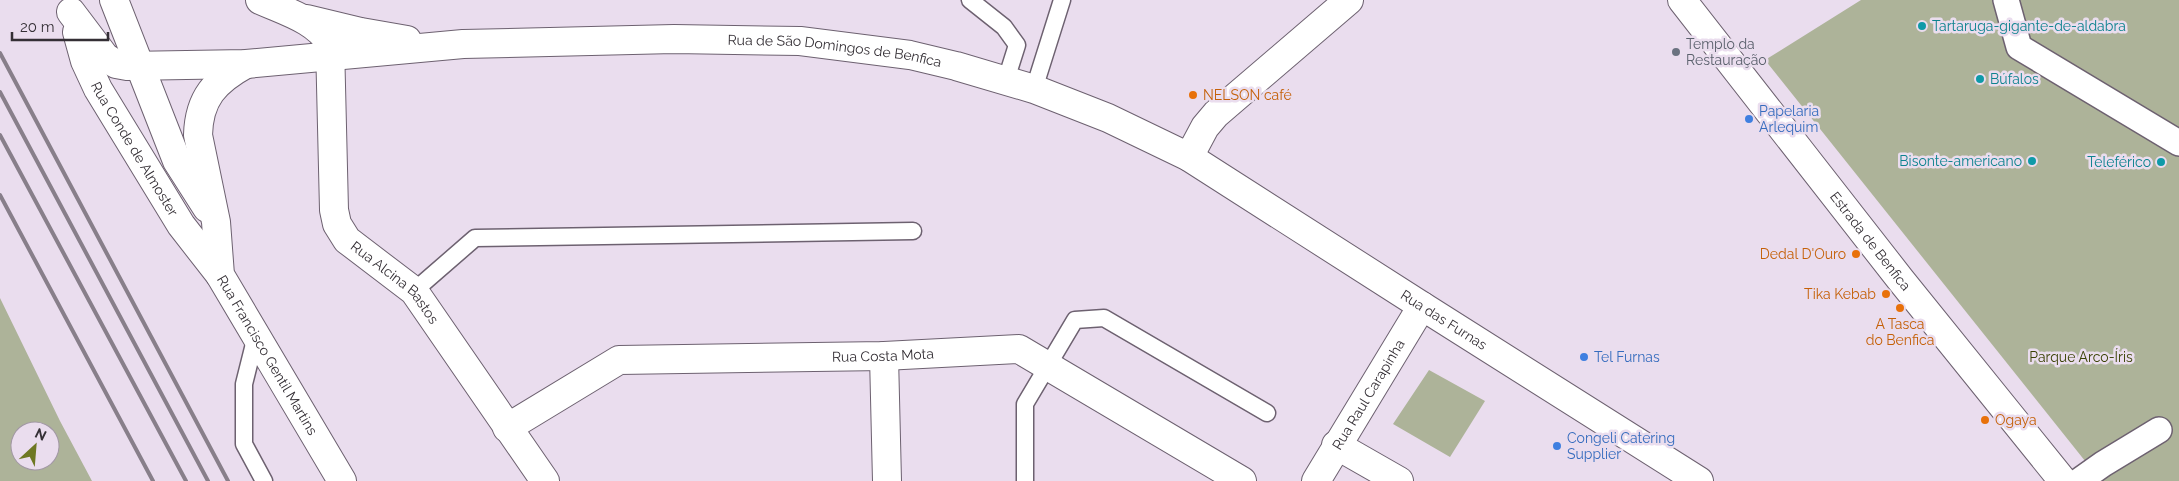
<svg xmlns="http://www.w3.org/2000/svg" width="2179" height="481" font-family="Raleway,sans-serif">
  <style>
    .green { fill: #adb399; fill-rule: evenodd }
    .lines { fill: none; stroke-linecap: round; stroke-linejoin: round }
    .service-casing { stroke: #6d6170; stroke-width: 19 }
    .pedestrian-casing { stroke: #6d6170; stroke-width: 28 }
    .minor-casing { stroke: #6d6170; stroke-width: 30 }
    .tertiary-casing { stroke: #6d6170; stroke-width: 30 }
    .service { stroke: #fff; stroke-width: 16 }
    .pedestrian { stroke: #fff; stroke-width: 25 }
    .minor { stroke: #fff; stroke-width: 28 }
    .tertiary { stroke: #fff; stroke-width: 28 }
    .rail { stroke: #887f8a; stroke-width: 4 }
    .culture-dot { fill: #0f9aa8; stroke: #eaddee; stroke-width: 2 }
    .worship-dot { fill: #6b7280; stroke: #eaddee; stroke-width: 2 }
    .food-dot { fill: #e8710a; stroke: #eaddee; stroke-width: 2 }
    .shop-dot { fill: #3f7fe0; stroke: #eaddee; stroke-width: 2 }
    .labels { text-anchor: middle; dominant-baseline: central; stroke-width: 5; stroke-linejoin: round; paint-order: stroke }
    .culture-label { font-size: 14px; fill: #0d838f; stroke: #eaddee; text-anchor: start }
    .worship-label { font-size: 14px; fill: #5b616d; stroke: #eaddee; text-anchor: start }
    .street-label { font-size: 14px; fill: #342f35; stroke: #eaddee }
    .food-label { font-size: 14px; fill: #c56008; stroke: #eaddee; text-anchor: start }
    .shop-label { font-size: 14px; fill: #366cbe; stroke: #eaddee; text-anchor: start }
    .park-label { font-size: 14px; fill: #3a4204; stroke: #eaddee }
  </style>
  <rect width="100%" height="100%" fill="#eaddee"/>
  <path class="green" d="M1861 0H2179V481H2101L1765 60Z
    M0 298 60 421 92 481H0ZM20 431H50V461H20Z
    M1429 370 1485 401 1450 457 1393 424Z"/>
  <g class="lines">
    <defs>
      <path id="service" d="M970 0 1004 27 1017 45 1006 80
        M1034 89 1062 0
        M414 291 475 238 913 231
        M256 336 244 384V444L264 481
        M1025 481V404L1075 320 1104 318 1267 413"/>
      <path id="pedestrian" d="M2006 0 2019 47 2179 143
        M2079 481 2103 464 2159 430"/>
      <g id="minor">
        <path d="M114 0 177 161 207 208"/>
        <path id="s1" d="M260 0C284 11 317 20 330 44L334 210 337 224 347 240 414 291 545 481"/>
        <path id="s2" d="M71 12 105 57 116 64 127 66 246 64 463 44 674 39 800 41 910 55 956 66 1034 89 1108 118 1189 157 1422 306 1699 481"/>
        <path d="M307 19 361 32 407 40"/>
        <path id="s3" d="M77 32 85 61 98 89 181 225 220 275"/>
        <path id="s4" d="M246 64C215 81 199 98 198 135L216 222 220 275 342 481"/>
        <path d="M1189 157 1205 127 1216 114 1349 0"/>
        <path d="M884 356 887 481"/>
        <path id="s5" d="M507 428 619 360 884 356 1019 349 1242 481"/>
        <path d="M1336 445 1399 481"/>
        <path id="s6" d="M1316 481 1422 306"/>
      </g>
      <g id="tertiary">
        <path id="s7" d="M1682 0 1900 279 2063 481"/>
      </g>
    </defs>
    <use href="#service" class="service-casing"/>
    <use href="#pedestrian" class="pedestrian-casing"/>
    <use href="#minor" class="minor-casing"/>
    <use href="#tertiary" class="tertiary-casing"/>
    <use href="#service" class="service"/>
    <use href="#pedestrian" class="pedestrian"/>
    <use href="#minor" class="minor"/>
    <use href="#tertiary" class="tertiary"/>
    <path class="rail" d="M0 53 228 481
      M0 92 208 481
      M0 135 186 481
      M0 195 153 481"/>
  </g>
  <g class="culture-dot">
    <circle cx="1922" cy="26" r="5"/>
    <circle cx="1980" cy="79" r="5"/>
    <circle cx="2032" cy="161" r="5"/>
    <circle cx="2161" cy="162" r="5"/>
  </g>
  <circle class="worship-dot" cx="1676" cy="52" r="5"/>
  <g class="food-dot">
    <circle cx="1193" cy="95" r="5"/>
    <circle cx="1856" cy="254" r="5"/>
    <circle cx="1886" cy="294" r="5"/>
    <circle cx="1900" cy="308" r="5"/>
    <circle cx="1985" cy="420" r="5"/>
  </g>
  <g class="shop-dot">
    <circle cx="1749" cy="119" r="5"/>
    <circle cx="1584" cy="357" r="5"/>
    <circle cx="1557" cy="446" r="5"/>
  </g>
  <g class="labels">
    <g class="culture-label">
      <text x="1932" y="26">Tartaruga-gigante-de-aldabra</text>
      <text x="1990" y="79">Búfalos</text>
      <text x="2022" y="161" text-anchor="end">Bisonte-americano</text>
      <text x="2151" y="162" text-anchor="end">Teleférico</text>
    </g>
    <g class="worship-label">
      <text x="1686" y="44">Templo da<tspan x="1686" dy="16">Restauração</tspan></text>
    </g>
    <g class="street-label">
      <text stroke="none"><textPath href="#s2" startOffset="790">Rua de São Domingos de Benfica</textPath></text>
      <text stroke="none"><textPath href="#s3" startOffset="131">Rua Conde de Almoster</textPath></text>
      <text stroke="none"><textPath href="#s7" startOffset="306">Estrada de Benfica</textPath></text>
      <text stroke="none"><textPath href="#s1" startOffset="348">Rua Alcina Bastos</textPath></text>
      <text stroke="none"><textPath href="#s2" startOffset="1466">Rua das Furnas</textPath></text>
      <text stroke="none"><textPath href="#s4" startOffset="326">Rua Francisco Gentil Martins</textPath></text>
      <text stroke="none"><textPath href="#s5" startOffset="395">Rua Costa Mota</textPath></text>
      <text stroke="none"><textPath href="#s6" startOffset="101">Rua Raul Carapinha</textPath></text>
    </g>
    <g class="food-label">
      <text x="1203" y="95">NELSON café</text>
      <text x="1846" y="254" text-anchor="end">Dedal D'Ouro</text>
      <text x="1876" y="294" text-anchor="end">Tika Kebab</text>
      <text x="1900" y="324" text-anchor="middle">A Tasca<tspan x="1900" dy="16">do Benfica</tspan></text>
      <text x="1995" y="420">Ogaya</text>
    </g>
    <g class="shop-label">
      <text x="1759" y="111">Papelaria<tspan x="1759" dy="16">Arlequim</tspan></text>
      <text x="1594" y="357">Tel Furnas</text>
      <text x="1567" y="438">Congeli Catering<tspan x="1567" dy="16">Supplier</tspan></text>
    </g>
    <g class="park-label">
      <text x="2081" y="357">Parque Arco-Íris</text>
    </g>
  </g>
  <g transform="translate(35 446) rotate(26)"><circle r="24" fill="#eaddee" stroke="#a197a4"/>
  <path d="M0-4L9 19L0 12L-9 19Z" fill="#6e7823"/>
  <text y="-8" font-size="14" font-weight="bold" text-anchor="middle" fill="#342f35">N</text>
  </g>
  <path d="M12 32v8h96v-8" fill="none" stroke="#342f35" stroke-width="2.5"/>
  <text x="20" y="32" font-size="15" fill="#342f35" stroke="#eaddee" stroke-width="4" paint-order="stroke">20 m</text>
</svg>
